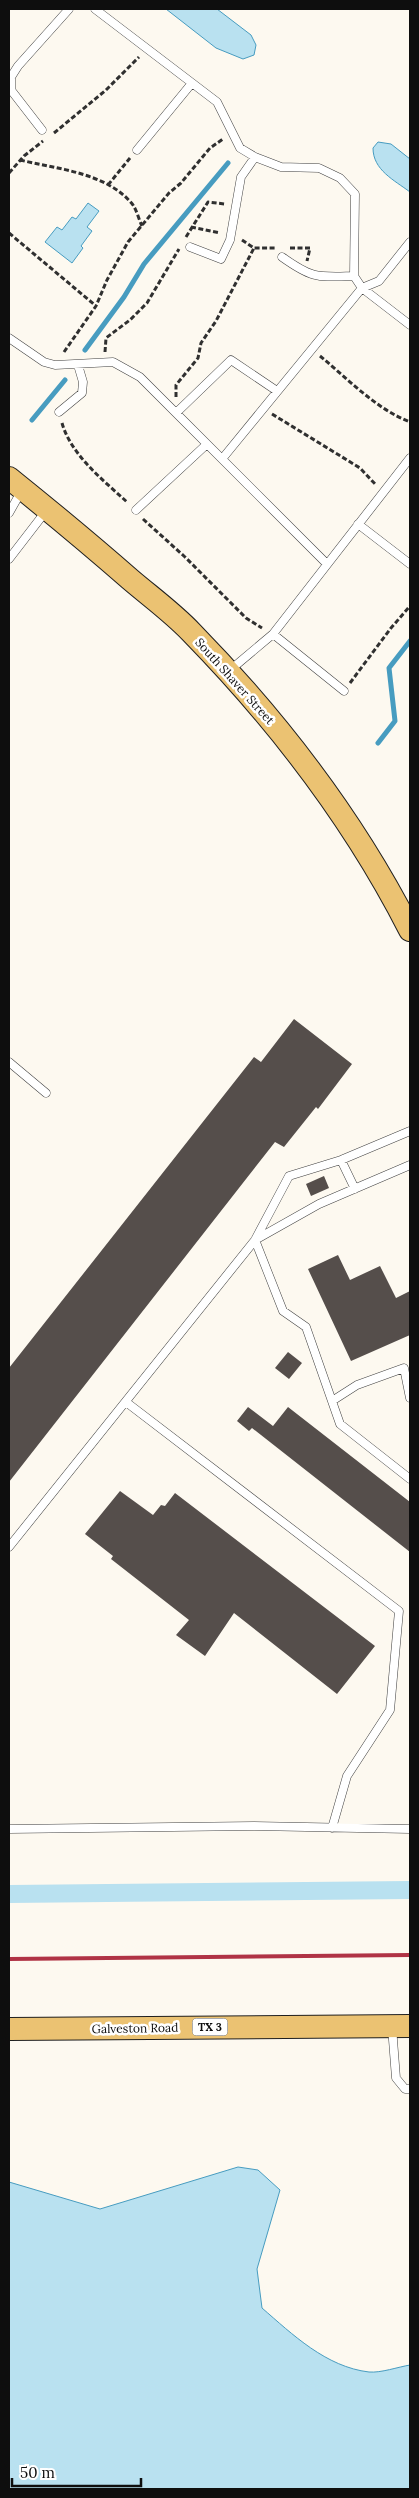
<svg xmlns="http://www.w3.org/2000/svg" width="419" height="2498" font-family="Lora,serif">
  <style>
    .water { fill: #b9e1f0; stroke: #479cc0 }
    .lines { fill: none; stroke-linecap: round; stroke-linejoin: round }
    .stream { stroke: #479cc0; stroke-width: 5 }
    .canal { stroke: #b9e1f0; stroke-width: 18 }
    .building { fill: #554e4b }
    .service-casing { stroke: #414141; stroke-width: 9 }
    .primary-casing { stroke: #1f1f1f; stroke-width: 24 }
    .path { stroke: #303030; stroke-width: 3; stroke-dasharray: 5 2.5; stroke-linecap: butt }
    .service { stroke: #fff; stroke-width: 8 }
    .primary { stroke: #ebc272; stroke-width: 22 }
    .rail { stroke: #b03345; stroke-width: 4 }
    .labels { text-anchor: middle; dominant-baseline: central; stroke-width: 5; stroke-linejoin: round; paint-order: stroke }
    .shield { fill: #fff; stroke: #565656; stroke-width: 1 }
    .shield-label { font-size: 11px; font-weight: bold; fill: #0e0e0e }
    .street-label { font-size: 12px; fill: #0e0e0e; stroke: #fff }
  </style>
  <rect width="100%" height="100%" fill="#fdf9f0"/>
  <path class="water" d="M166 9H217L251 35 256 45 254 55 243 59 216 48Z
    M378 142 391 144 410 159V192C394 180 373 170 373 148Z
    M88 203 99 211 87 227 92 231 81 246 83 248 72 263 45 242 57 227 62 230 72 217 76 219Z
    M238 2167 258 2170 280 2190 257 2269 262 2308C292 2334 326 2367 369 2372 381 2373 398 2367 410 2365V2489H9V2182L100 2209Z"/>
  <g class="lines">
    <path class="stream" d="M85 350 124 297 144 264 228 163
      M32 420 65 380
      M378 743 395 721 389 668 410 641"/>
    <path class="canal" d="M9 1894 410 1890"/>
  </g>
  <path class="building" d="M294 1019 352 1064 318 1109 316 1107 284 1147 275 1142 9 1482V1368L254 1057 261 1062Z
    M324 1176 329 1188 311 1196 306 1184Z
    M338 1255 350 1280 380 1266 396 1298 410 1291V1335L351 1361 308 1269Z
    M288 1352 302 1363 289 1379 275 1368Z
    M248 1407 273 1426 288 1407 410 1502V1552L252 1428 249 1431 237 1421Z
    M120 1491 153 1515 161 1505 165 1506 175 1493 375 1646 337 1694 234 1613 205 1656 176 1635 189 1620 111 1559 113 1556 85 1534Z"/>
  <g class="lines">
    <defs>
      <path id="service" d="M95 9 217 102 240 148 255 157 281 167 319 168 340 178 355 194 354 276 362 288 410 325
        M42 130 11 90V77L18 66 69 9
        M137 150 192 83
        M190 247 221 259 230 240 241 177 255 157
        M282 257C313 279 317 277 354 276
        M9 338 44 362 55 365 113 362 140 377 327 564
        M59 412 82 393 83 382 78 365
        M176 413 231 360 277 391
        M222 459 362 288 379 281 410 242
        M136 510 207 444
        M9 513 22 490
        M358 524 410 564
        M9 559 46 511
        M273 634 344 691
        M229 671 273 634 410 458
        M9 1062 46 1093
        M341 1160 355 1189
        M255 1240 283 1311 306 1327 340 1424 410 1479
        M255 1240 319 1204 410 1165
        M332 1401 357 1385 404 1368 410 1398
        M126 1402 399 1611 390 1710 347 1776 332 1828
        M9 1547 255 1240 289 1176 341 1160 410 1131
        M9 1829 254 1826 410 1829
        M392 2027 396 2078 405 2089H410"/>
      <path id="primary" d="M9 478C50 511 91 545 131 580 151 597 173 613 191 632 277 720 354 820 410 930
        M9 2029 410 2026"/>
    </defs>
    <use href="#service" class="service-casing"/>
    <use href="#primary" class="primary-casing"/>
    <path class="path" d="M54 133 106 90 139 57
      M20 160C58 169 108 173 133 205 137 211 139 220 142 226
      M9 173 24 156 43 141
      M108 185 130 158
      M191 227 220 233
      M9 233 96 306
      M186 237 208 202 225 204
      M242 240 254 248H276
      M290 248H310L307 261
      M64 352 96 306 107 280 128 242 169 193 181 183 210 148 223 139
      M105 352 106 338 130 320 147 303 179 249
      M320 356C348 379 376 409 410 422
      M176 397V385L198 358 201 343 216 321 254 248
      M272 414 360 468 376 485
      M62 423C71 455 103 480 127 502
      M143 519 185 557 246 618 262 628
      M350 683 391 628 410 606"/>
    <use href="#service" class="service"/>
    <use href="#primary" class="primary"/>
    <path class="rail" d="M9 1959 410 1955"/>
  </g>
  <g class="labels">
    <rect class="shield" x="192.5" y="2018.5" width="35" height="17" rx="4"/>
    <g class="shield-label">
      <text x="210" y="2027">TX 3</text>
    </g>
    <g class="street-label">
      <text transform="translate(235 681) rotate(48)">South Shaver Street</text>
      <text transform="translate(135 2028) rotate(-1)">Galveston Road</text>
    </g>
  </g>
  <rect width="419" height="2498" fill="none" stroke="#0e0e0e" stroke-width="20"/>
  <path d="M12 2478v8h129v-8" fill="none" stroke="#0e0e0e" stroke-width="2.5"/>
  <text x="20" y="2478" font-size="15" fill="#0e0e0e" stroke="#ffffff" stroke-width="4" paint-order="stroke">50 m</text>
</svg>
